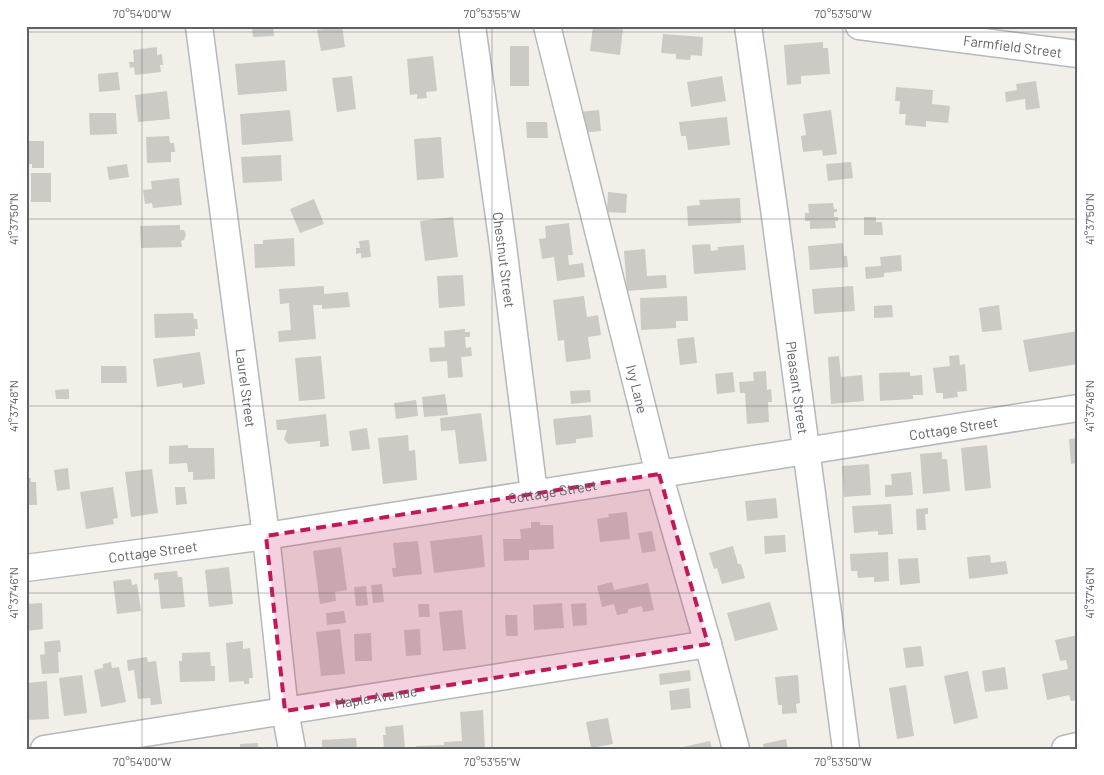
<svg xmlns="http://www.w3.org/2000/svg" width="1104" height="775" font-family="Barlow,sans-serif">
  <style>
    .building { fill: #cccac5 }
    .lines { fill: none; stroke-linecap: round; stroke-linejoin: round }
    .minor-casing { stroke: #b5b8bc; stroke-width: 29 }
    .minor { stroke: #fff; stroke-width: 26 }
    .marked { fill: #c2185b; fill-opacity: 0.2; stroke: #c2185b; stroke-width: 4; stroke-dasharray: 10 6; stroke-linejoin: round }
    .ticks { fill: none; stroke: #5f6368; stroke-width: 1; stroke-opacity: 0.45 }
    .labels { text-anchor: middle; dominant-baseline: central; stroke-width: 4.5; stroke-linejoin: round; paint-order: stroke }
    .street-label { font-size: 14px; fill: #5f6368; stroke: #fff }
    .neatline { fill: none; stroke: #5f6368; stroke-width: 2 }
    .ticks-label { font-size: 12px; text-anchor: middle; fill: #5f6368 }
  </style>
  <rect width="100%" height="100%" fill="#f1efe8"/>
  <path class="building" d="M248 26H273L274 36 253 37 252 28H248Z
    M342 26 345 47 321 51 317 30Z
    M593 26 623 28 620 55 590 51Z
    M663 34 703 37 702 56 691 55 690 60 676 59V54L661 53Z
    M823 42V48H828L830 74 801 76V84L787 85 784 45Z
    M510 46H529V86H510Z
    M157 47V55L162 54 163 65H160L161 72 135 75 134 67 130 68 129 62H134L133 50Z
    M433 56 437 91 426 92 427 98 417 99V94L410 95 407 59Z
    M285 60 287 91 238 95 235 64Z
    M118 72 120 90 99 92 98 74Z
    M352 76 356 109 337 112 332 78Z
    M722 76 726 101 691 107 687 82Z
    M1036 81 1040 108 1026 110 1025 99 1006 102 1005 92 1017 90 1016 84Z
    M896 87 933 90 932 104 950 106 948 123 926 121V127L905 125 906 114H899L900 101H895Z
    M167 91 170 119 138 122 135 95Z
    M290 110 293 141 242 145 240 114Z
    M599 110 601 131 581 133 579 112Z
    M831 110 837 154 823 156 822 150 803 152 801 136 806 135 803 114Z
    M89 113H116L117 134 90 135Z
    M727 117 730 145 688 150 686 136H681L679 122Z
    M526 122H547L548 138H527Z
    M169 136 170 143H174L175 152H171V162L147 163 146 137Z
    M441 137 444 178 417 180 414 139Z
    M27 141H44V168H32V164H27Z
    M281 155 282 181 243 183 241 157Z
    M851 162 853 178 828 181 826 164Z
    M127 164 129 177 109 180 107 167Z
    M31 173H51V202H31Z
    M179 178 182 205 153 208 152 203 145 204 143 190 152 189 151 181Z
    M608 192 627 194 626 213 607 212Z
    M740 198 741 223 688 226 687 206 700 205 699 200Z
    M314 199 324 224 300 233 290 209Z
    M833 203 834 209H837V212H834V217H838V221H835L836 228 810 229V221H805V213H809L808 204Z
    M453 217 458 257 425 261 420 221Z
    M864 217H876V222H882L883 235H864Z
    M569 223 573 255H568L569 265 583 263 585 277 557 281 554 257 542 259 539 239 546 238 545 226Z
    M180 225V230H184L186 235 184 240 181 241 182 247 141 248 140 226Z
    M294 238 295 266 255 268 254 244H263V240Z
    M369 240 371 257 361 258V253L356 254V248H360L359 241Z
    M843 243 844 256H847L848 267 810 270 808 246Z
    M710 244 711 251 718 250 717 247 744 245 746 270 694 274 692 245Z
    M645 249 647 276 666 275 667 288 627 291 624 251Z
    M901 255 902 271 884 273V277L866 279 865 267 881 266 880 257Z
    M463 275 465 306 439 308 437 276Z
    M324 286V294L348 292 350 307 322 309V305H313L316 339 279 342 278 331 291 330 289 303 280 304 279 289Z
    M853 286 855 311 814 314 812 289Z
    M584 296 587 317 598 315 601 335 588 337 591 359 566 362 564 340 558 341 553 300Z
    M687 296 688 321H676V328L641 330 640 298Z
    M892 305 893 317 874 318V306Z
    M999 305 1002 330 982 332 979 308Z
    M193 313 194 319H197L198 329H195V336L155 338 154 314Z
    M465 329V332H470V337H465L466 348 471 347 472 356 461 357 463 377 448 378 447 361 430 362 429 348 445 347 444 331Z
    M1078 331V364L1029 372 1023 340Z
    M694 337 697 363 680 365 677 339Z
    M200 352 205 384 183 388 182 383 157 387 153 359Z
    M959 355 960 365 965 364 967 391 957 392 958 397 943 399V393H936L933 368 950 366 949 356Z
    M321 356 325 399 299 401 295 358Z
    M839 356 841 377 862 375 864 401 831 404 828 357Z
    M101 366H126L127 383H101Z
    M766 371 767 390 771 389 772 402H768L769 422 747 424 745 393H740L739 382 754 381 753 372Z
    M733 372 735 392 717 394 715 374Z
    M910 372V376L922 375 923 395H913V399L880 401 879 373Z
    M69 389V399H56L55 390Z
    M590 390 591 402 571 404 570 391Z
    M445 394 448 415 424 417 422 397Z
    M416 400 418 416 396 419 394 403Z
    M481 413 487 461 459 464 455 430 441 431 440 418Z
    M326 414 329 446 320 447V441L289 444 286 442 284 439 287 430H277L276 420Z
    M591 415 593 437 576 439V443L556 445 553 419Z
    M26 417H28L29 431H26Z
    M367 428 370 449 352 451 349 431Z
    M408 435 409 451 415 450 417 480 383 484 378 438Z
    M1078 438V463L1071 464 1069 439Z
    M188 445V448H214L215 479 193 480V472H188L187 463 169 464V446Z
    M987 445 991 488 965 491 961 448Z
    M942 452V459H947L950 491 923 494 920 454Z
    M869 464 871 495 844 497 842 466Z
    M68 468 70 489 57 491 54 470Z
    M152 469 158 513 131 517 125 472Z
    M911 472 913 495 885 497V485H892L891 474Z
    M26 478H31V482H36L37 505H26Z
    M113 487 118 518 113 519 114 524 86 529 80 492Z
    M175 487H185L187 504 176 505Z
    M776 498 778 518 747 521 745 501Z
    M891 504 893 534 878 535V531L854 533 852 506Z
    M928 508V514H925L926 530H917L916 509Z
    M627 512 630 539 600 542 597 519 609 517 608 514Z
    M531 522H540V525H553L554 549 529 550V560L504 561 503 539H521L520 529 531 528Z
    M652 531 656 551 642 553 638 533Z
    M482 535 485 567 434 573 430 541Z
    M785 535 786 552 765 554 764 536Z
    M418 541 422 574 393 577 392 568H396L393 543Z
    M733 546 738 564H741L745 578 722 584 717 568 714 569 709 553Z
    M341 547 347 590 335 592 336 601 320 604 313 551Z
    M888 552 889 581 874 582V577L858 578 857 571H851L850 554Z
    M990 555 991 563 1006 561 1008 574 969 579 967 557Z
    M918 558 920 583 900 585 898 559Z
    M229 567 233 604 209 607 205 570Z
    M177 571 178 577H182L185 607 161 609 158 579 154 580V573Z
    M131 579 132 585 137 584 141 611 117 614 113 581Z
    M612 582 614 590 648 583 654 610 643 612 642 606 628 609V613L617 615 614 604 602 607 597 586Z
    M382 584 384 602 373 603 371 585Z
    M366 586 368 605 356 606 354 587Z
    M770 602 778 630 735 641 727 613Z
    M42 603 43 629 26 631V604Z
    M562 603 564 628 534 630 533 605Z
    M586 603 587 625 573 626 571 604Z
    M418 604H429L430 617H419Z
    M462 610 466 649 443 651 439 612Z
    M344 611 346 623 327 625 326 613Z
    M505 615H517L518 636H506Z
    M340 629 345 674 321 676 316 632Z
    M420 629 421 655 406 656 404 630Z
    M371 633 372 661H355L354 634Z
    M1078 635V700L1071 701 1069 695 1047 700 1042 674 1068 669 1066 660 1060 661 1055 640Z
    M60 640 61 652H58L59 673 42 674 40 655 45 654 44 642Z
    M243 641V649L250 648 253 678H249V684H244V681L229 682 226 643Z
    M921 646 924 666 906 668 903 648Z
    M210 652 211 666H215V681L180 682 179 661H182V653Z
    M147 657 148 662 156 661 162 704 151 705 150 698 138 699 134 670 128 671 127 660Z
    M111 662 112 668 119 667 126 702 101 707 94 670 103 668V664Z
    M1005 667 1008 689 985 692 982 671Z
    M690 670 691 681 660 685 659 674Z
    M968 671 978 718 954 724 944 676Z
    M82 675 87 713 64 716 59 678Z
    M798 675 800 703 796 704 797 713 782 714V705H778L775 677Z
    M47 681 49 719 26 720V683Z
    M906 685 914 736 897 739 889 688Z
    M689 688 691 708 671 710 669 691Z
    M483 710 485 749H417L416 746 444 745V742L462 741 460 712Z
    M608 718 613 744 591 748 586 722Z
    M403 725 405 749H384L383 735H386L385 727Z
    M356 738 357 749H322V740Z
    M786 739 788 749H764L763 744Z
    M710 741 712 749H683V747Z
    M258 743V749H240V744Z"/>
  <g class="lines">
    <defs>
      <g id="minor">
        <path id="s1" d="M199 26 266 536 285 711 292 749"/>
        <path id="s2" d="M472 26 502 238 534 493"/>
        <path id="s3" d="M547 26 659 474 708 644 736 749"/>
        <path id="s4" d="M748 26 775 216 846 749"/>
        <path id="s5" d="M859 26 1078 54"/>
        <path id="s6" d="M26 568 266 536 1078 408"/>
        <path id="s7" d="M44 749 708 644"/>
        <path d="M1065 749 1078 746"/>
      </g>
    </defs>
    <use href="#minor" class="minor-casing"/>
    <use href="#minor" class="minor"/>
  </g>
  <path class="marked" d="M659 474 708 644 285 711 266 536Z"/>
  <path class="ticks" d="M142 26V749M492 26V749M843 26V749M26 32H1078M26 219H1078M26 406H1078M26 593H1078"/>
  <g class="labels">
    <g class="street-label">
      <text stroke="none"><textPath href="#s5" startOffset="155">Farmfield Street</textPath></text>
      <text stroke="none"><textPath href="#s2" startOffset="236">Chestnut Street</textPath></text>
      <text stroke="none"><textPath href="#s1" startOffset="365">Laurel Street</textPath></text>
      <text stroke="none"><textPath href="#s4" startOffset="365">Pleasant Street</textPath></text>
      <text stroke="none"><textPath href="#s3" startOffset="374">Ivy Lane</textPath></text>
      <text stroke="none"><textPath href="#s6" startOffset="938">Cottage Street</textPath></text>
      <text stroke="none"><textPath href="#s6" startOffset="532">Cottage Street</textPath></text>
      <text stroke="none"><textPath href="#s6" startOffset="128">Cottage Street</textPath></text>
      <text stroke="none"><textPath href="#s7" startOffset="336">Maple Avenue</textPath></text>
    </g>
  </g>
  <rect width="1104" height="775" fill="none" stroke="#ffffff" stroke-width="55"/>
  <rect x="28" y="28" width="1048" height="720" class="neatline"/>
  <g class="ticks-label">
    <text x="142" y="18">70°54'00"W</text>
    <text x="492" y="18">70°53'55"W</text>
    <text x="843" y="18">70°53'50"W</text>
    <text transform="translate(14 219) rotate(-90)" y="4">41°37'50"N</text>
    <text transform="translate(1090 219) rotate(-90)" y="4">41°37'50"N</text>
    <text transform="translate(14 406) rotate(-90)" y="4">41°37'48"N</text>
    <text transform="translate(1090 406) rotate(-90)" y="4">41°37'48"N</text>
    <text transform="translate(14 593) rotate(-90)" y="4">41°37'46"N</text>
    <text transform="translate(1090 593) rotate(-90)" y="4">41°37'46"N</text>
    <text x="142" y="766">70°54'00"W</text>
    <text x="492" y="766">70°53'55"W</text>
    <text x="843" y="766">70°53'50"W</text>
  </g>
</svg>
